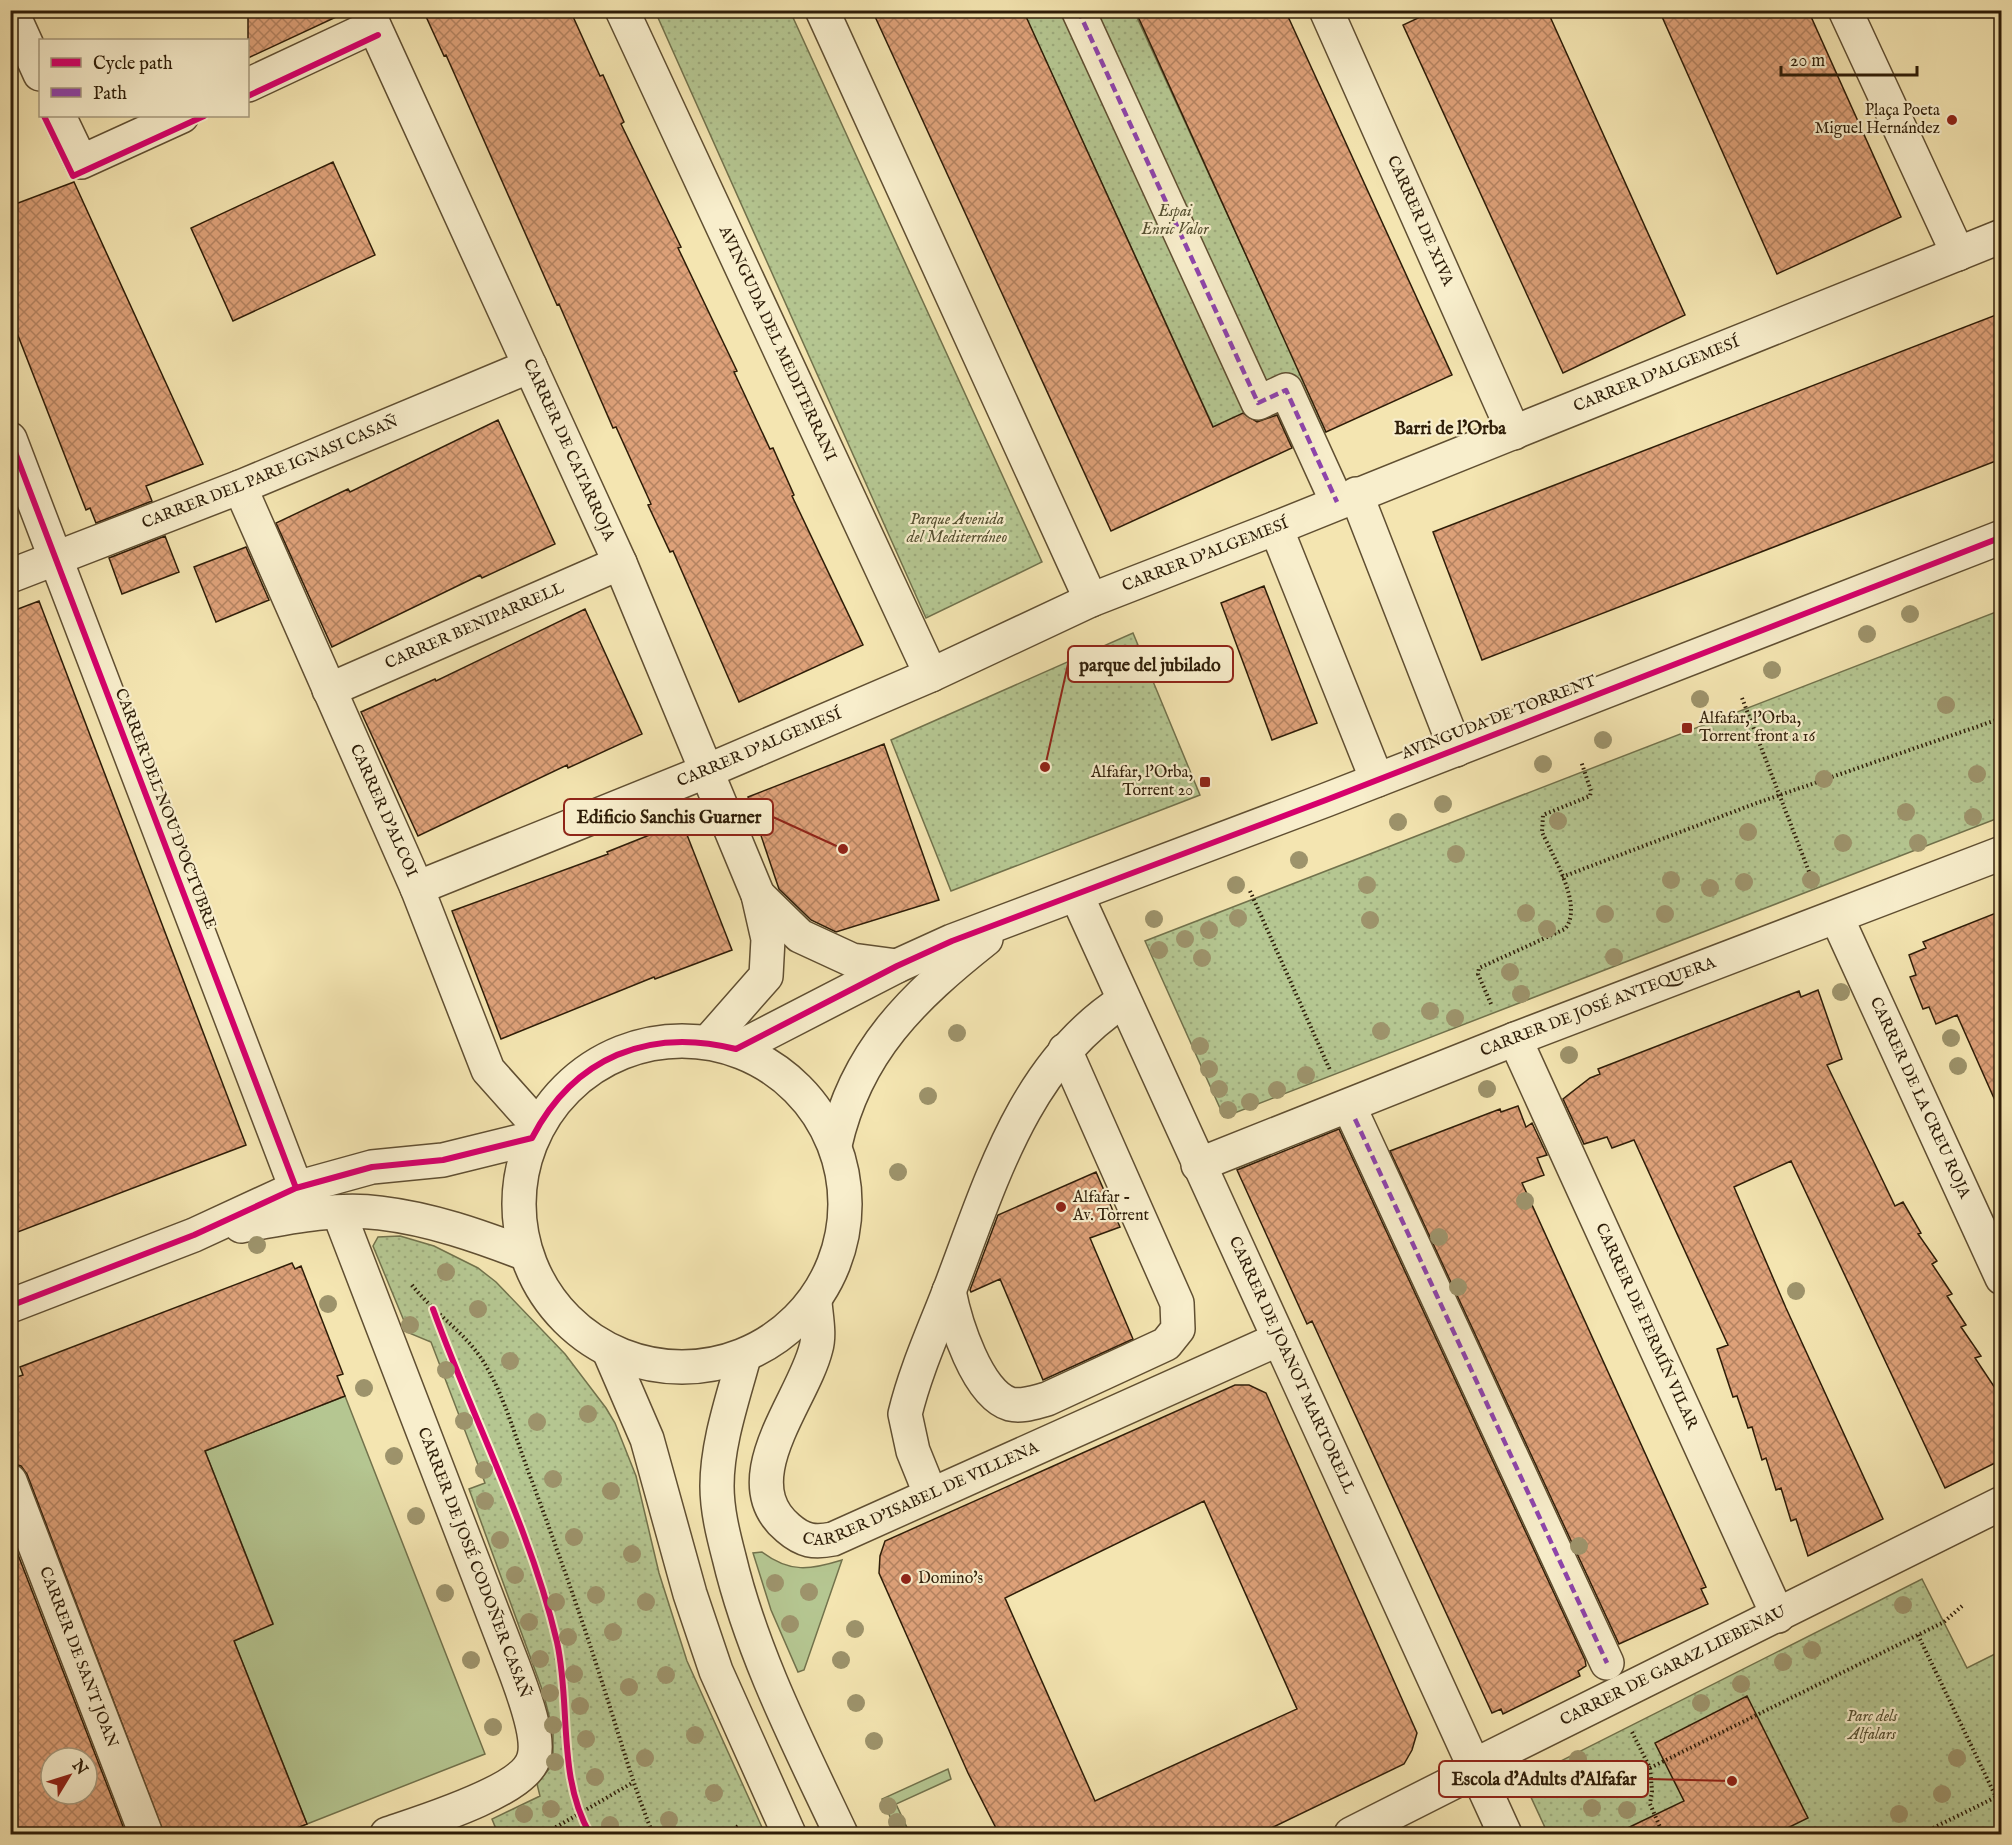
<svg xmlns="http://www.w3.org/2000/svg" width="2012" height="1845" font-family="'IM FELL English',serif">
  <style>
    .green { fill: #b5c691; stroke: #72724c; stroke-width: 1.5 }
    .park { fill: url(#park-dots); stroke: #72724c; stroke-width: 1.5 }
    .building { fill: url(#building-cross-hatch); stroke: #2e1d08; stroke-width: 1.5; fill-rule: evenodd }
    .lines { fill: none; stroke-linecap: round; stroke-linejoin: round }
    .minor-casing { stroke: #604f32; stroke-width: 36 }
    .path { stroke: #2e1d08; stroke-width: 4; stroke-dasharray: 1.5 3; stroke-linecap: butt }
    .minor { stroke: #f8eecc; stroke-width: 33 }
    .quiet { stroke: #8e44ad; stroke-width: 4.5; stroke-dasharray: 9 4.5; stroke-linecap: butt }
    .cycleway-casing { stroke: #f8eecc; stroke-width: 10 }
    .cycleway { stroke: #d6006c; stroke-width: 6 }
    .tree { fill: #9d936b }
    .poi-dot { fill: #8f2418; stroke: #f8eecc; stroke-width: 2 }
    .labels { text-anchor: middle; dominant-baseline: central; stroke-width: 4.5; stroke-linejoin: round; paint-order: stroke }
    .poi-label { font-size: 16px; fill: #2e1d08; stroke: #f8eecc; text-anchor: start }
    .park-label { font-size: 16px; font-style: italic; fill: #565031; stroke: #f8eecc }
    .street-label { font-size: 16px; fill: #2e1d08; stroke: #f8eecc }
    .neighbourhood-label { font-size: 18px; font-weight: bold; fill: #2e1d08; stroke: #f8eecc }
    .leader { fill: none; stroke: #8f2418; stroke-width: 2 }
    .callout-dot { fill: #8f2418; stroke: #f8eecc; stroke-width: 2 }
    .callout { fill: #f8eecc; stroke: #8f2418; stroke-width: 2 }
    .callout-label { font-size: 18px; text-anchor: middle; font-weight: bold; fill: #2e1d08 }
  </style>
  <defs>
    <pattern id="park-dots" width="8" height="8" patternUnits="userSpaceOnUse" patternTransform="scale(1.5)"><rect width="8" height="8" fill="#b5c691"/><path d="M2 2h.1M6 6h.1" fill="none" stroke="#9caa7c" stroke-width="1.8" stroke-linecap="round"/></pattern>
    <pattern id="building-cross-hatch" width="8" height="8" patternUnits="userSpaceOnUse" patternTransform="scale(1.5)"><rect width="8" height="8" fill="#dea179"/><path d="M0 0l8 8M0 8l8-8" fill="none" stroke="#b48361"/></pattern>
  </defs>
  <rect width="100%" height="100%" fill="#f4e5b1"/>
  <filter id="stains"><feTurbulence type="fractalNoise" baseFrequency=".00333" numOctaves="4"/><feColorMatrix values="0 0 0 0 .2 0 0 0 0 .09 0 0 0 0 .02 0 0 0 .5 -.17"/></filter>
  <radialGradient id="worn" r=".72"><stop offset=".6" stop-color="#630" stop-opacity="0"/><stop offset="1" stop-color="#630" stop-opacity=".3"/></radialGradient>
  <path class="green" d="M345 1396 485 1754 307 1824 234 1641 273 1623 205 1451Z
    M762 1552C790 1573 810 1570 842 1560L804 1670 798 1672 771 1610 753 1553Z
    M948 1769 951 1779 896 1804 910 1834H898L882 1799Z"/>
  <path class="park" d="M655 11H790L1042 562 926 618Z
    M1023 11H1134L1327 431 1234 472Z
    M2001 610V817L1224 1117 1145 941Z
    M1133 633 1200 795 951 891 891 740Z
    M400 1236 434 1246 478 1268 496 1282 565 1354 606 1408 615 1423 636 1476 659 1573 687 1661 765 1834H498L492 1819 540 1796 537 1784 549 1769 553 1755V1731L543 1692 469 1489 485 1483 431 1342 409 1333 373 1246 378 1237Z
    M1922 1579 1967 1668 2001 1651V1834H1548L1523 1780Z"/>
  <path class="building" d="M248 10H349V11L248 58Z
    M423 10H570L600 76 603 75 624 122 621 124 681 247 678 248 737 371 734 372 770 449 773 448 794 495 792 496 863 645 739 702 673 551 670 552 648 505 651 504 616 427 613 428 559 304 557 305 446 55 444 56Z
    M872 10H1023L1213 427 1243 413 1257 422 1277 415 1292 448 1111 531Z
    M1135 10H1285L1452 375 1326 432Z
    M1435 10H1547L1685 315 1563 373 1403 25Z
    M1659 10H1808L1901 217 1777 274Z
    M333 162 375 255 233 321 191 228Z
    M74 182 203 464 146 486 152 501 96 523 90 508 86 510 10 315V206Z
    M2001 313V459L1482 660 1433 532Z
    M498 420 555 544 482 578 480 575 332 647 276 523 348 489 350 492Z
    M165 536 179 572 122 594 109 558Z
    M246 547 269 600 216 622 194 567Z
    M1264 586 1317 723 1272 740 1221 603Z
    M39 601 246 1145 10 1235V612Z
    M585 609 642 734 568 768 567 765 418 836 361 712 435 679 436 681Z
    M884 744 939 900 836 932 811 920 779 889 748 797Z
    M682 822 732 950 655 979 654 977 501 1039 452 911 608 854 607 852Z
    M2001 911V1114L1957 1015 1936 1024 1929 1007 1923 1009 1910 977 1916 975 1909 955 1926 948 1923 942Z
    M1818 990 1842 1059 1827 1065 1895 1206 1903 1202 1921 1233 1918 1234 1937 1261 1932 1264 1952 1294 1947 1296 1966 1325 1961 1327 1981 1356 1975 1358 2001 1397V1460L1945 1488 1791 1161 1734 1187 1786 1308 1883 1519 1808 1556 1796 1519 1791 1521 1781 1488 1776 1490 1766 1458 1762 1460 1752 1427 1748 1428 1737 1396 1733 1397 1717 1349 1728 1345 1634 1140 1612 1148 1607 1137 1584 1144 1563 1099 1590 1078 1600 1074 1598 1069 1799 991 1801 997Z
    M1518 1106 1526 1127 1532 1123 1547 1155 1537 1158 1544 1175 1522 1183 1706 1587 1701 1589 1708 1604 1619 1644 1390 1151 1500 1109 1501 1112Z
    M1339 1129 1585 1660 1586 1666 1578 1671 1580 1676 1503 1714 1501 1709 1492 1713 1312 1321 1307 1324 1237 1170Z
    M1096 1172 1120 1227 1090 1238 1133 1339 1043 1380 1000 1279 971 1292 970 1290 998 1215Z
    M292 1263 295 1269 301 1266 343 1374 337 1376 345 1396 205 1451 273 1624 234 1641 307 1824 282 1834H164L27 1474 21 1466 10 1463V1379L23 1375 20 1367Z
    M1235 1385H1249L1266 1393 1417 1733 1412 1750 1404 1764 1259 1834H999L968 1773 879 1573 880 1556 885 1541ZM1204 1501 1297 1709 1095 1801 1005 1598Z
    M10 1534 126 1834H10ZM51 1758H87V1794H51Z
    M1747 1696 1808 1818 1775 1834H1615L1684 1801 1655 1743Z"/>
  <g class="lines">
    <defs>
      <g id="minor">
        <path d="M11 10 40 74"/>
        <path id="s1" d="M367 10 620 563 758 895 768 939 766 976 708 1042"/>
        <path id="s2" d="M622 10 931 675"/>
        <path d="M822 10 1091 600"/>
        <path d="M1078 10 1258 403 1286 390 1337 502"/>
        <path id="s3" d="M1326 10 1514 433"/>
        <path d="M1845 10 1958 254"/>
        <path d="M248 85 374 26"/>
        <path d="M59 116 81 162 182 116"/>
        <path d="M10 439 296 1188"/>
        <path id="s4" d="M240 487 417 888 488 1070 538 1126"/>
        <path d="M1356 494 1456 750"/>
        <path d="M1276 528 1377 780"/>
        <path id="s5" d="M10 576 240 487 530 366"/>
        <path id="s6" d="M329 690 620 563"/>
        <path id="s7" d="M417 888 707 771 931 675 1091 600 1276 528 2002 236"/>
        <path d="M758 895 800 936 852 960 897 966"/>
        <path id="s8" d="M1077 896 1505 1834"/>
        <path id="s9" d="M1837 918 2002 1278"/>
        <path id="s10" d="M1515 1039 1778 1616"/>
        <circle cx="682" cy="1204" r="163"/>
        <path d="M736 1049 897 966 952 941 1326 800 2002 537"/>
        <path d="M1355 1119 1607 1663"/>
        <path d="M835 1145C856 1051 913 997 986 939"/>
        <path id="s11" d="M1198 1165 1515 1039 2002 853"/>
        <path id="s12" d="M339 1213 514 1668C522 1690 540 1735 534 1757 526 1791 419 1823 387 1834"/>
        <path d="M241 1226C285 1218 335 1207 380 1213 431 1219 479 1236 526 1254"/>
        <path d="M949 1291C955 1322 977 1394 1010 1404 1022 1407 1035 1402 1047 1399L1166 1344 1178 1329 1177 1303 1065 1050"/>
        <path id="s13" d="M815 1302C816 1316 820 1335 816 1348 803 1401 731 1480 788 1528 803 1541 814 1543 833 1539L1279 1339"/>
        <path d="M10 1306 194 1235 296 1188 372 1167 443 1160 532 1138"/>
        <path d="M609 1351 647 1439 690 1594 716 1671 789 1834"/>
        <path d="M744 1357C733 1398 717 1443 717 1486 717 1510 723 1534 729 1557 752 1654 799 1745 841 1834"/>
        <path id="s14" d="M10 1481 146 1834"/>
        <path d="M930 1493 913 1451 905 1414C916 1368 937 1324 953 1281 992 1178 1026 1063 1123 1001"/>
        <path id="s15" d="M1351 1834 1454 1782 1473 1766 2002 1503"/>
      </g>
    </defs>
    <use href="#minor" class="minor-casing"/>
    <path class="path" d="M1742 698 1813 882
      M1562 877 1754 804 2002 718
      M1250 891 1330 1070
      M1491 1004 1478 974 1479 968 1565 929C1584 906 1553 857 1542 832L1543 815 1590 796 1591 791 1581 761
      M412 1285C433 1312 462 1330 481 1358 504 1393 515 1437 530 1476 555 1543 579 1610 601 1679 618 1731 632 1783 653 1834
      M1918 1635 1996 1797 2002 1794
      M1632 1732 1650 1768 1652 1791 1650 1804 1663 1834
      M1650 1768 1944 1622 1962 1606
      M544 1834 632 1783
      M725 1834 740 1825
      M1921 1834 1996 1797 2002 1808"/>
    <use href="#minor" class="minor"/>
    <path class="quiet" d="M1078 10 1258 403 1286 390 1337 502
      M1355 1119 1607 1663"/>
    <defs>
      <path id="cycleway" d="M248 96 378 35
        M44 116 73 176 204 116
        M10 439 296 1188
        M10 1306 194 1235 296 1188 372 1167 443 1160 532 1138C574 1057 649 1027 736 1049L897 966 952 941 1326 800 2002 537
        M433 1309C473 1420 530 1527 557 1642 571 1705 557 1777 590 1834"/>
    </defs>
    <use href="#cycleway" class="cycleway-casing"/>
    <use href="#cycleway" class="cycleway"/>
  </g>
  <g class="tree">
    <circle cx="1910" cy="614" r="9"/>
    <circle cx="1867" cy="634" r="9"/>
    <circle cx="1772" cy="670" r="9"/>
    <circle cx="1700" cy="699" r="9"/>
    <circle cx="1946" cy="705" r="9"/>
    <circle cx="1603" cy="740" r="9"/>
    <circle cx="1543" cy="764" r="9"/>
    <circle cx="1977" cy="774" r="9"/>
    <circle cx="1824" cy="779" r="9"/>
    <circle cx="1443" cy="804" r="9"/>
    <circle cx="1906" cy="812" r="9"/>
    <circle cx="1973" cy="817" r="9"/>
    <circle cx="1558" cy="821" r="9"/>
    <circle cx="1398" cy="822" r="9"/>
    <circle cx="1748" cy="832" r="9"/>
    <circle cx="1843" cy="843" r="9"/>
    <circle cx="1918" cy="843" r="9"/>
    <circle cx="1456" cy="854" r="9"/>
    <circle cx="1299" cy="860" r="9"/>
    <circle cx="1671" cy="880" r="9"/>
    <circle cx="1811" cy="880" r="9"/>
    <circle cx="1744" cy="882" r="9"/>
    <circle cx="1236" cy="885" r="9"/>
    <circle cx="1367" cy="885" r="9"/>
    <circle cx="1710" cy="888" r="9"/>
    <circle cx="1526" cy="913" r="9"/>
    <circle cx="1605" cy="914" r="9"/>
    <circle cx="1665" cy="914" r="9"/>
    <circle cx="1238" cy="918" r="9"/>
    <circle cx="1154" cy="919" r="9"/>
    <circle cx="1370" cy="920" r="9"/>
    <circle cx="1547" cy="929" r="9"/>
    <circle cx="1209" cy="930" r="9"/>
    <circle cx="1185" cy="939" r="9"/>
    <circle cx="1159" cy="950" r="9"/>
    <circle cx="1614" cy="957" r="9"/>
    <circle cx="1202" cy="958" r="9"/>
    <circle cx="1510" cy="972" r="9"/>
    <circle cx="1841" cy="992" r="9"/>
    <circle cx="1521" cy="994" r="9"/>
    <circle cx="1430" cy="1011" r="9"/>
    <circle cx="1455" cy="1018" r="9"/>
    <circle cx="1381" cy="1031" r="9"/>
    <circle cx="957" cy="1033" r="9"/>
    <circle cx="1951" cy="1038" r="9"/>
    <circle cx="1200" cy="1046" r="9"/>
    <circle cx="1569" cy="1055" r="9"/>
    <circle cx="1958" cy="1066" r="9"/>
    <circle cx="1209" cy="1069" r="9"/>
    <circle cx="1306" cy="1075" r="9"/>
    <circle cx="1219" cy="1089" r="9"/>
    <circle cx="1487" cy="1089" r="9"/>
    <circle cx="1277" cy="1090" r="9"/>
    <circle cx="928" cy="1096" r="9"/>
    <circle cx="1250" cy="1102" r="9"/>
    <circle cx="1228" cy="1110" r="9"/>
    <circle cx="898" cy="1172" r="9"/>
    <circle cx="1525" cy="1201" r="9"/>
    <circle cx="1439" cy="1237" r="9"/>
    <circle cx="257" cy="1245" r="9"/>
    <circle cx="446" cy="1272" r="9"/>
    <circle cx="1458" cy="1287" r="9"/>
    <circle cx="1796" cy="1291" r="9"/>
    <circle cx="328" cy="1304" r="9"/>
    <circle cx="478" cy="1309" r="9"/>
    <circle cx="410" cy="1325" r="9"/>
    <circle cx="510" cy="1361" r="9"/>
    <circle cx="446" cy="1370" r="9"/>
    <circle cx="364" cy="1388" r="9"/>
    <circle cx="588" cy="1414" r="9"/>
    <circle cx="464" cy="1421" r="9"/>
    <circle cx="537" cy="1422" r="9"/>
    <circle cx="394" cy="1456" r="9"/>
    <circle cx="484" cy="1470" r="9"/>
    <circle cx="553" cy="1479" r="9"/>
    <circle cx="611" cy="1491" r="9"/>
    <circle cx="485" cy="1501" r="9"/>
    <circle cx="416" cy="1516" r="9"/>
    <circle cx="574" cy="1537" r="9"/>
    <circle cx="500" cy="1540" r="9"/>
    <circle cx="1579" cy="1546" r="9"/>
    <circle cx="632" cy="1554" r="9"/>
    <circle cx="515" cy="1575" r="9"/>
    <circle cx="775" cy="1583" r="9"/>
    <circle cx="809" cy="1592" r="9"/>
    <circle cx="445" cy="1593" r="9"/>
    <circle cx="596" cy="1595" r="9"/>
    <circle cx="556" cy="1602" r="9"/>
    <circle cx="646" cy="1602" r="9"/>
    <circle cx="1903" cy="1605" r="9"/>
    <circle cx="529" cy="1622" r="9"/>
    <circle cx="790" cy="1624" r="9"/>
    <circle cx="855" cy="1629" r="9"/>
    <circle cx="613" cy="1632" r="9"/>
    <circle cx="568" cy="1637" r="9"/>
    <circle cx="1812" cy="1650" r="9"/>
    <circle cx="540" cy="1659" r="9"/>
    <circle cx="471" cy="1660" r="9"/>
    <circle cx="841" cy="1660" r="9"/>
    <circle cx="1783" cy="1662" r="9"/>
    <circle cx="574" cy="1674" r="9"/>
    <circle cx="666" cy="1675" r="9"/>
    <circle cx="1741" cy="1684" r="9"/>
    <circle cx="629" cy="1687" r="9"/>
    <circle cx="550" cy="1693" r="9"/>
    <circle cx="856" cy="1703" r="9"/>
    <circle cx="1701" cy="1703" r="9"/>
    <circle cx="580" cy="1706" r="9"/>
    <circle cx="553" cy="1725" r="9"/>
    <circle cx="493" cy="1727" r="9"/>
    <circle cx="695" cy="1735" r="9"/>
    <circle cx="586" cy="1739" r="9"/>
    <circle cx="874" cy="1741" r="9"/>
    <circle cx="645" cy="1758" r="9"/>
    <circle cx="1957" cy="1758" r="9"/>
    <circle cx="1578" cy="1759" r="9"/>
    <circle cx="555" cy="1762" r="9"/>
    <circle cx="595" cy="1777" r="9"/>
    <circle cx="714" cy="1793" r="9"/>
    <circle cx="1942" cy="1794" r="9"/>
    <circle cx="888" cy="1806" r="9"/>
    <circle cx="1592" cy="1808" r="9"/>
    <circle cx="551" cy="1809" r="9"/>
    <circle cx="1627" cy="1810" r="9"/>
    <circle cx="524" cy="1814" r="9"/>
    <circle cx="1899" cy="1814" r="9"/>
    <circle cx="669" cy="1820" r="9"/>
    <circle cx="897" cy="1822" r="9"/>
    <circle cx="610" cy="1825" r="9"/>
  </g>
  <g class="poi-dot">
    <circle cx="1952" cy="120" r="6"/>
    <rect x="1681" y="722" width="12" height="12" rx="3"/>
    <rect x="1199" y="776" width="12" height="12" rx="3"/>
    <circle cx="1061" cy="1207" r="6"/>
    <circle cx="906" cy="1579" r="6"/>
  </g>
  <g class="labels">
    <g class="poi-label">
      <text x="1940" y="111" text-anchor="end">Plaça Poeta<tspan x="1940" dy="18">Miguel Hernández</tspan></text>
      <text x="1699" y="719">Alfafar, l'Orba,<tspan x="1699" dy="18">Torrent front a 16</tspan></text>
      <text x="1193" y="773" text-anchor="end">Alfafar, l'Orba,<tspan x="1193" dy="18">Torrent 20</tspan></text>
      <text x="1073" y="1198">Alfafar -<tspan x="1073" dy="18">Av. Torrent</tspan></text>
      <text x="918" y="1579">Domino's</text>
    </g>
    <g class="park-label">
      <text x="1175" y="212">Espai<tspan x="1175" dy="18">Enric Valor</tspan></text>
      <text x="957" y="520">Parque Avenida<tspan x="957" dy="18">del Mediterráneo</tspan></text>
      <text x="1872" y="1717">Parc dels<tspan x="1872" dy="18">Alfalars</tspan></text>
    </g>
    <g class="street-label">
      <text stroke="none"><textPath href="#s3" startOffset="231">CARRER DE XIVA</textPath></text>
      <text stroke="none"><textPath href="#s2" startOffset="368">AVINGUDA DEL MEDITERRANI</textPath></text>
      <text stroke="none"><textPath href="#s7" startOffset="1342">CARRER D’ALGEMESÍ</textPath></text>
      <text stroke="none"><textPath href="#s1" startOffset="484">CARRER DE CATARROJA</textPath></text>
      <text stroke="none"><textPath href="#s5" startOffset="280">CARRER DEL PARE IGNASI CASAÑ</textPath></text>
      <text stroke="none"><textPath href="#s7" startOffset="856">CARRER D’ALGEMESÍ</textPath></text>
      <text stroke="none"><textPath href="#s6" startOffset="159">CARRER BENIPARRELL</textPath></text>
      <text transform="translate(1499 718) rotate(-21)">AVINGUDA DE TORRENT</text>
      <text stroke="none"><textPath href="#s7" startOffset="370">CARRER D’ALGEMESÍ</textPath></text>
      <text transform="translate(165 809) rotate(69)">CARRER DEL NOU D'OCTUBRE</text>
      <text stroke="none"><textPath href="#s4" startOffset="354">CARRER D'ALCOI</textPath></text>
      <text stroke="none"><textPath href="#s11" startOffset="430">CARRER DE JOSÉ ANTEQUERA</textPath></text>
      <text stroke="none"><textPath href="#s9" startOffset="198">CARRER DE LA CREU ROJA</textPath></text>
      <text stroke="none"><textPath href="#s10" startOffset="316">CARRER DE FERMÍN VILAR</textPath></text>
      <text stroke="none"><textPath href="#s8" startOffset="516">CARRER DE JOANOT MARTORELL</textPath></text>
      <text stroke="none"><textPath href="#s13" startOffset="388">CARRER D'ISABEL DE VILLENA</textPath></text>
      <text stroke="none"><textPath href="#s12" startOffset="375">CARRER DE JOSÉ CODOÑER CASAÑ</textPath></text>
      <text stroke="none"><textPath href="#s14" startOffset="189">CARRER DE SANT JOAN</textPath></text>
      <text stroke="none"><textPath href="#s15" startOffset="364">CARRER DE GARAZ LIEBENAU</textPath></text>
    </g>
    <g class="neighbourhood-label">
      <text x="1450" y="429">Barri de l'Orba</text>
    </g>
  </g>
  <path class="leader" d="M1045 767L1068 664M843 849L773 817M1732 1781L1648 1779"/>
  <g class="callout-dot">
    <circle cx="1045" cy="767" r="6"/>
    <circle cx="843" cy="849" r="6"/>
    <circle cx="1732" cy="1781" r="6"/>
  </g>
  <g class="callout">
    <rect x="1068" y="646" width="165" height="36" rx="6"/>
    <rect x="564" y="799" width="209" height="36" rx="6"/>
    <rect x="1439" y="1761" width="209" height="36" rx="6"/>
  </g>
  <g class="callout-label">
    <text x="1150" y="671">parque del jubilado</text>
    <text x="669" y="823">Edificio Sanchis Guarner</text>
    <text x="1544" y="1785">Escola d'Adults d'Alfafar</text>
  </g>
  <rect width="2012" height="1845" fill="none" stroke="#f4e5b1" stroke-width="36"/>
  <rect x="12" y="12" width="1988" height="1821" fill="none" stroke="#2e1d08" stroke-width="3"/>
  <rect x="18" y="18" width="1976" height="1809" fill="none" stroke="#2e1d08" stroke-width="1.5"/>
  <rect x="39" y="39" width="210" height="78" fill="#f8eecc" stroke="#a79a7e" stroke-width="1.5"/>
  <rect x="51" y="58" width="30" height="9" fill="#d6006c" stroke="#a79a7e" stroke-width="1.5"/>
  <text x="93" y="69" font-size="18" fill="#2e1d08">Cycle path</text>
  <rect x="51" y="88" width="30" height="9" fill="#8e44ad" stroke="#a79a7e" stroke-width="1.5"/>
  <text x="93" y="99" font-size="18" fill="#2e1d08">Path</text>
  <g transform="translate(69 1776) rotate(52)"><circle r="28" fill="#f8eecc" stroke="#a79a7e" stroke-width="1.5"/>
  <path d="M0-4.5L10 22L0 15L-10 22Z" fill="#8f2418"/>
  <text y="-9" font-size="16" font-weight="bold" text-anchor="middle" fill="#2e1d08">N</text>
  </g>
  <path d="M1781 66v9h136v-9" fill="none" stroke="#2e1d08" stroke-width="3"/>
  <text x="1790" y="66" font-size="18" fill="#2e1d08" stroke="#f8eecc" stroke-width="4.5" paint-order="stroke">20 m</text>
  <rect width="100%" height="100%" filter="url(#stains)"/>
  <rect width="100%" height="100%" fill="url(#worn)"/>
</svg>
